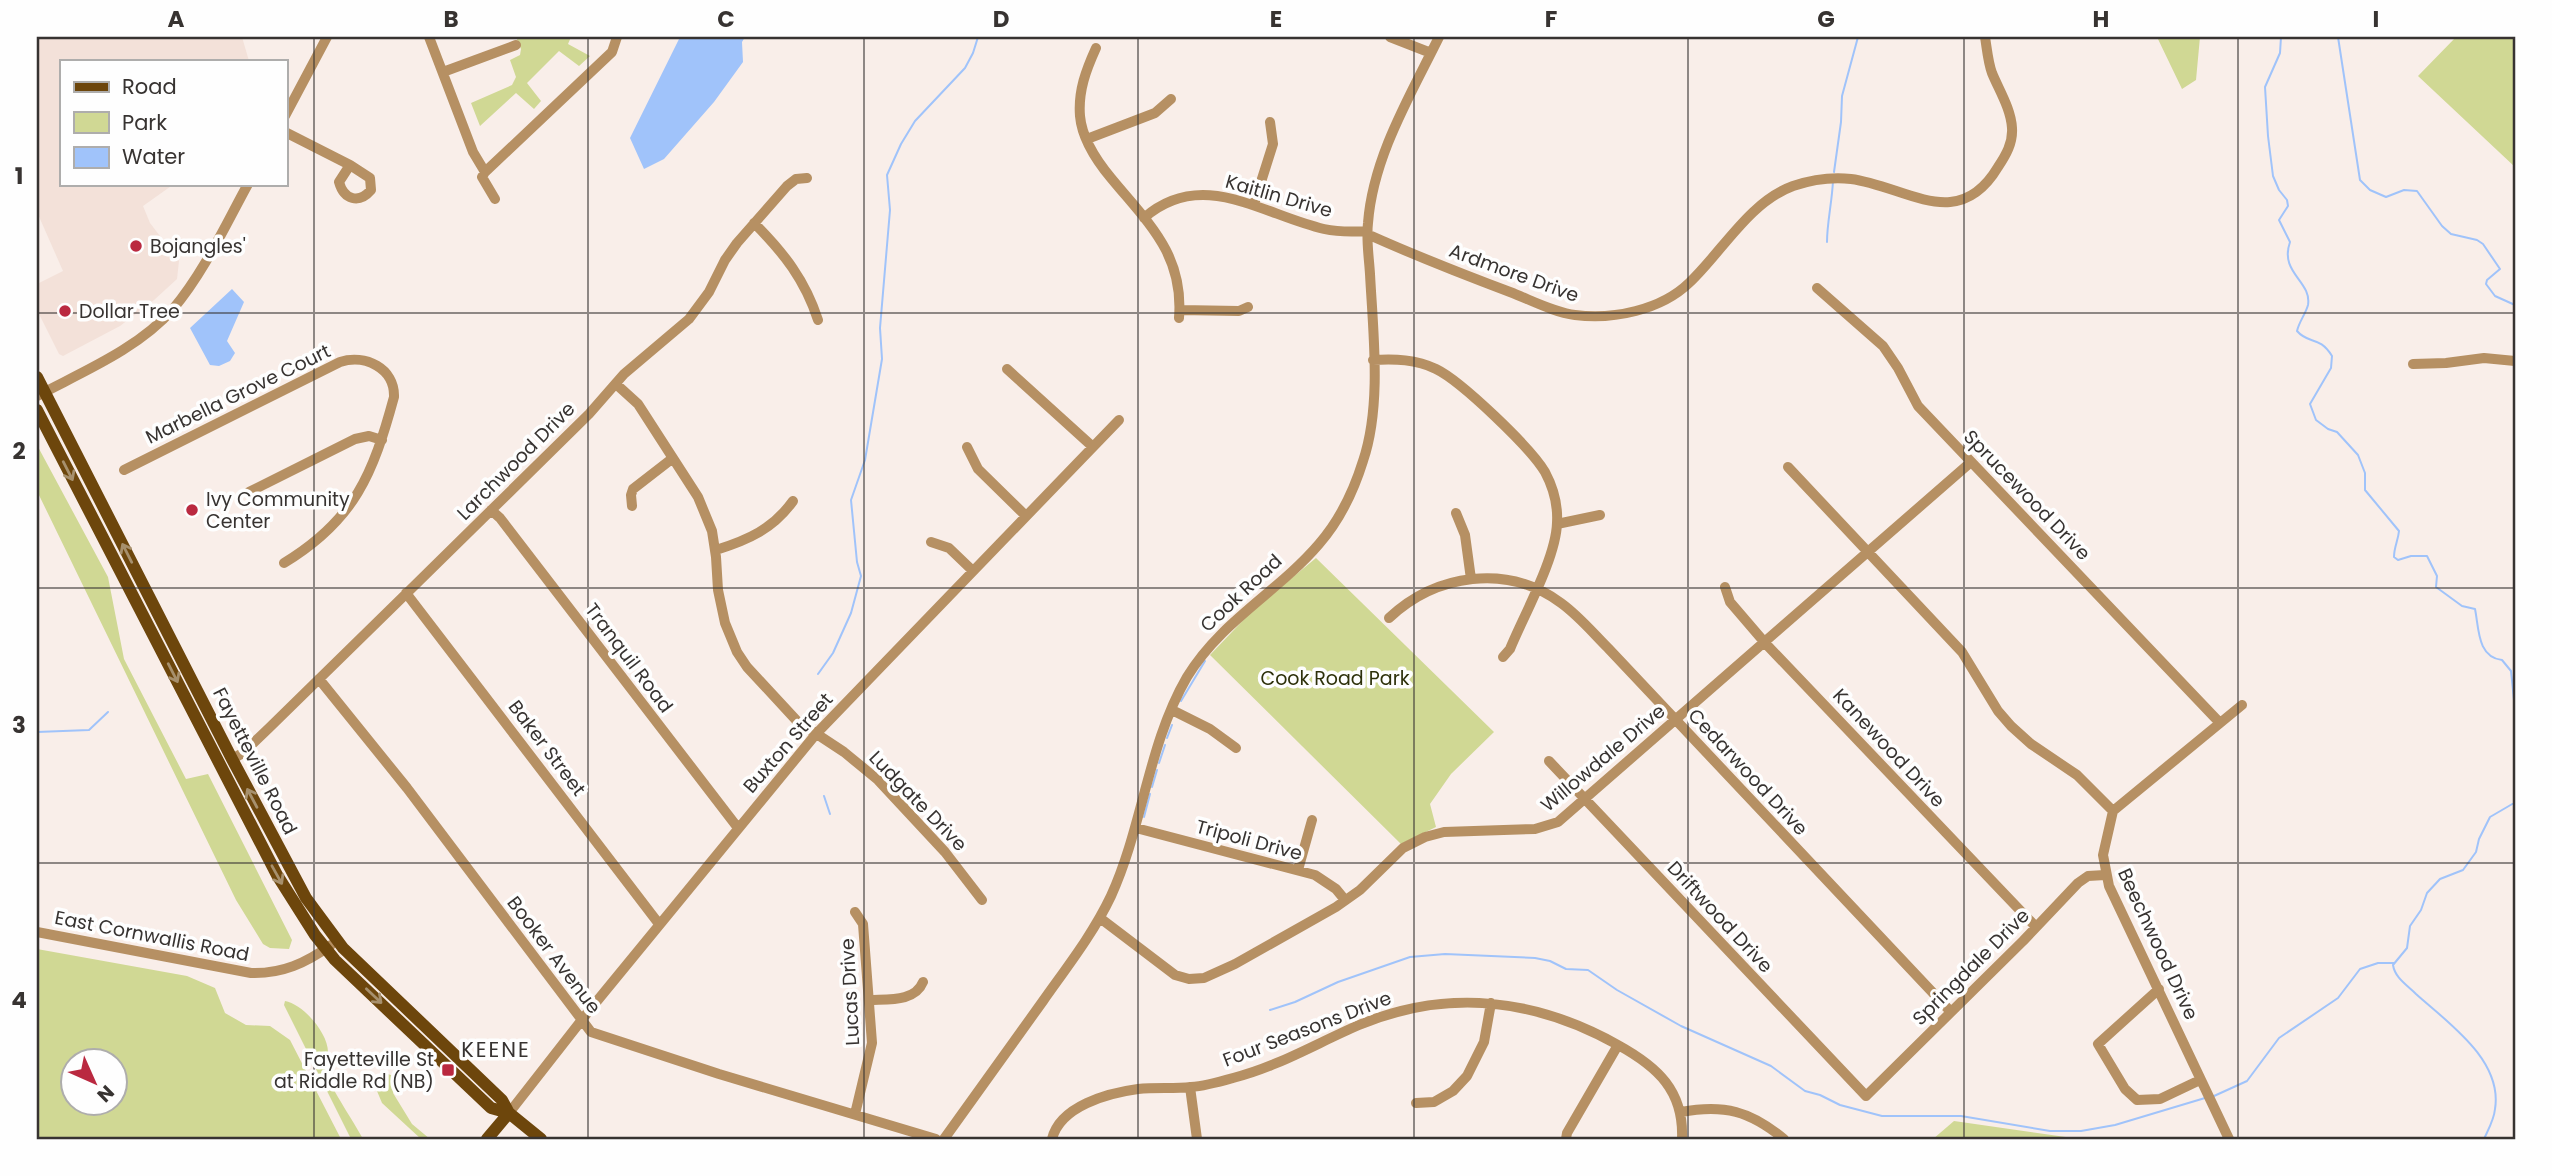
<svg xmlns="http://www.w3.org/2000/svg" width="2552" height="1176" font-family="Poppins,sans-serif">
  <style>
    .built { fill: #f3e1d9 }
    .green { fill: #d0d894; fill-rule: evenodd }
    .water { fill: #a0c3fa }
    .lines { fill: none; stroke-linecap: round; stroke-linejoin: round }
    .stream { stroke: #a0c3fa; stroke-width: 2 }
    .minor { stroke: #b69063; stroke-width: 10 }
    .major { stroke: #6d460c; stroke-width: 12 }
    .oneway { stroke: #a7906d }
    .grid { fill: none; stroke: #373331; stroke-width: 2; stroke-opacity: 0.55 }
    .poi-dot { fill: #ba2940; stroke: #fefefe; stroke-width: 2.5 }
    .labels { text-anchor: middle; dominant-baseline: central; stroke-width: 7; stroke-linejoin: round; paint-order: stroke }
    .street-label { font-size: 19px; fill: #373331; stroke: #fefefe }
    .poi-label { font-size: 19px; fill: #373331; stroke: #fefefe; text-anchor: start }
    .park-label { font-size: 19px; fill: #2e310b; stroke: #fefefe }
    .neighbourhood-label { font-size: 21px; letter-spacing: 2px; fill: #373331; stroke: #fefefe }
    .neatline { fill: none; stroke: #373331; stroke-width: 2.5 }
    .grid-label { font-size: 23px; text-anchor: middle; font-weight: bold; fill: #373331 }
  </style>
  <rect width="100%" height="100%" fill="#f9eee9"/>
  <path class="built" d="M37 37H242L249 61H61V184H174L143 206 150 223 179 261 177 279 154 300 120 326 63 356 59 354 37 310V284L63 271 37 212Z"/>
  <path class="green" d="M516 37H571L568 44 590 56 579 66 559 51 527 83 541 101 534 109 516 93 480 126 471 103 512 85 516 77 510 60 520 55 521 49Z
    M2157 37H2200L2196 80 2182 89Z
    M2456 37H2515V167L2418 76Z
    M37 445 108 577 124 659 186 779 208 774 292 940 289 949 270 948 263 944 236 900 37 491Z
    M1316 558 1494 732 1451 774 1430 804 1436 827 1401 844 1210 655 1252 611Z
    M37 949 187 976 215 988 225 1013 246 1025 270 1026 290 1040 341 1139H37ZM74 1060H116V1102H74Z
    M285 1001C303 1004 328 1033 328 1052 329 1059 324 1066 326 1073 333 1092 353 1120 363 1139H351L284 1005Z
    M388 1074 396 1077 399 1081 393 1093 412 1124 430 1139H421L382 1103 377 1091 383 1079Z
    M1954 1121 2080 1139H1933Z"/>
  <path class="water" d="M680 37H745L742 42 743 62 714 102 664 159 644 169 630 138Z
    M232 289 244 302 227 341 235 353 230 361 219 366 210 365 190 328Z"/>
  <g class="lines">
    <path class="stream" d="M2281 37 2280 53 2265 87 2268 136 2273 176 2279 190 2287 200 2288 206 2279 220 2290 242C2279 273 2312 281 2308 305 2306 313 2299 322 2297 331 2309 345 2319 335 2332 356L2331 368 2310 404 2316 420 2328 429 2337 432 2358 455 2365 473V490L2399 531C2398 541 2394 547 2394 557L2398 560 2411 556H2427L2437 576 2436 587 2462 606 2475 609C2479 628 2477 657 2502 660L2511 671 2515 710
      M2338 37 2360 180 2370 190 2386 197 2404 190 2417 191 2442 226 2451 234 2477 240 2483 244 2500 269 2487 280 2486 284 2495 296 2515 305
      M1834 172 1841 122 1842 96 1858 37
      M1827 242C1827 223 1832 202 1833 181
      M818 674 833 653 851 613 861 576 857 562 851 500 865 460 882 359 880 328 890 210 887 175 901 144 915 121 965 68 973 53 978 37
      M1181 701 1205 661
      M37 732 89 730 108 712
      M1167 738 1172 725
      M1159 763 1165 745
      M1152 787 1157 770
      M824 796 830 814
      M1144 817 1150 794
      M1270 1010 1295 1002 1338 982 1410 957 1445 954 1535 958 1550 961 1566 969 1588 970 1617 990 1681 1026 1771 1066 1805 1091 1820 1095 1840 1105 1882 1116H1961L2050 1131H2081L2115 1125 2205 1098
      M2214 1096 2247 1081 2279 1038 2338 998 2360 969 2378 963H2394
      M2484 1139C2488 1130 2494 1120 2495 1109 2503 1060 2447 1022 2416 994 2407 985 2395 978 2393 965L2407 948 2410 926 2421 910 2427 893 2440 879 2463 870 2476 852 2479 839 2490 817 2514 803 2515 789"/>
    <path class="minor" d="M429 37 473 152 485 172 612 52 617 37
      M1390 37 1431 53
      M1096 48C1086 70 1078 91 1080 116 1082 139 1096 160 1111 178 1148 223 1184 254 1179 318
      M443 72 516 45
      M285 116 327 37
      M285 132 350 165 370 178 371 190C359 204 344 200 339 182L350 165
      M1087 139 1155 113 1171 99
      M485 172 482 177 495 199
      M1254 204 1273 144 1270 122
      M1144 218C1202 167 1263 215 1324 229 1338 232 1353 232 1367 231
      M754 223C784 253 805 280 818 320
      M1367 234C1414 255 1462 274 1510 292 1531 300 1553 312 1575 315 1613 320 1661 310 1689 283 1722 252 1749 202 1793 186 1811 180 1833 177 1851 179 1906 186 1958 234 1998 167 2006 155 2013 143 2012 128 2011 109 1999 90 1992 73 1988 62 1987 49 1985 37
      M1817 288 1883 346 1898 368 1918 406 2220 723
      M1180 310 1239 311 1248 307
      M1373 360C1395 359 1416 359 1436 369 1461 381 1531 448 1545 472 1553 487 1558 506 1557 523 1556 558 1524 615 1510 649L1503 657
      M2413 364 2446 363 2484 358 2515 361
      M1007 369 1093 447
      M616 384 638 404 698 497 712 531 716 557 718 590 725 623 737 652 747 667 797 721 844 752 878 780 945 852 982 900
      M37 396C82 372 138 349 173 309 204 272 225 226 248 184
      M967 447 978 469 1026 516
      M1788 467 1962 652 1998 711 2011 726 2031 744 2077 775 2113 811
      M124 470 340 362C365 354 395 368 394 397 373 474 355 520 284 563
      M249 492 355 439 369 436 382 440
      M632 506 631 495 633 489 673 458
      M491 510 500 518 738 828
      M1456 513 1465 535 1471 579
      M1557 524 1600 515
      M931 542 949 548 973 571
      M716 550C748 540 773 529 793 501
      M1725 587 1730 602 1766 644 2036 927
      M406 593 659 924
      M1389 618C1436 574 1507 563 1561 603 1579 616 1593 633 1608 648L1951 1012
      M319 679 407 788 591 1032 719 1074 936 1139
      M1172 710 1210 729 1236 748
      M232 759 243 753 269 728 413 587 589 414 624 374 689 319 709 292 725 260 737 243 787 186 796 179 807 178
      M1549 761 1866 1096 2023 941 2078 883 2088 876 2105 875
      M1136 828 1315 875 1336 889 1345 900
      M1298 870 1312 820
      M855 912 863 924 872 1043 855 1114
      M1100 918 1175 975 1189 979 1204 978 1235 964 1336 907 1360 890 1403 848 1425 837 1444 832 1535 829 1558 822 1971 462
      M37 932 251 973C282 974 306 963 331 945
      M2159 989 2098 1044 2125 1089 2137 1100 2160 1099 2200 1080
      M870 1000C888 999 915 1002 923 982
      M1190 1087 1197 1139
      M1416 1103 1434 1102 1453 1091 1467 1076 1484 1042 1491 1003
      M1681 1112C1724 1104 1750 1111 1784 1139
      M509 1113 588 1012 816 734 1119 420
      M944 1139C977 1093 1010 1047 1043 1001 1067 967 1093 934 1111 896 1143 826 1148 744 1187 677 1221 621 1278 592 1319 544 1339 521 1354 490 1363 461 1382 405 1373 332 1370 274 1369 257 1366 240 1368 223 1373 157 1410 96 1439 37
      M1052 1139C1060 1106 1108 1093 1138 1089 1156 1087 1174 1089 1191 1087 1205 1086 1219 1082 1233 1078 1277 1067 1317 1043 1359 1025 1448 988 1536 999 1618 1045 1658 1067 1684 1091 1682 1139
      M1566 1139 1567 1133 1618 1045
      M2229 1139 2109 886 2103 855 2113 811 2242 705"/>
    <path class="major" d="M37 377 232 759 306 898 343 948 502 1100 509 1113 541 1139
      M37 410 277 875 315 935 335 960 491 1108 509 1113
      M487 1139 509 1113"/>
  </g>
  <defs><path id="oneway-shaft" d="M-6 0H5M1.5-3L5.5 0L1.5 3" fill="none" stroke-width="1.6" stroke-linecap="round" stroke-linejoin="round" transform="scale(1.75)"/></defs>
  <g class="oneway">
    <use href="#oneway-shaft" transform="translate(68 471) rotate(63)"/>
    <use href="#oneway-shaft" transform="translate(127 553) rotate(-117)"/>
    <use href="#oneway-shaft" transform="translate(173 673) rotate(63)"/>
    <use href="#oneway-shaft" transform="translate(252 798) rotate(-118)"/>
    <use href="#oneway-shaft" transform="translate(277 875) rotate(61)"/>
    <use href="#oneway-shaft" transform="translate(374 996) rotate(43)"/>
  </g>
  <path class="grid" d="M314 37V1139M588 37V1139M864 37V1139M1138 37V1139M1414 37V1139M1688 37V1139M1964 37V1139M2238 37V1139M37 313H2515M37 588H2515M37 863H2515"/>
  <g class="poi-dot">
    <circle cx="136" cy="246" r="7"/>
    <circle cx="65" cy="311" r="7"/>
    <circle cx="192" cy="510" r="7"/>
    <rect x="441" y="1063" width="14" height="14" rx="3.5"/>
  </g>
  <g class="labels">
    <g class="street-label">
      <text transform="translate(1279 196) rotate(16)">Kaitlin Drive</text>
      <text transform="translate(1514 273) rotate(20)">Ardmore Drive</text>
      <text transform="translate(238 394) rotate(-26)">Marbella Grove Court</text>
      <text transform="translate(516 461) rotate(-45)">Larchwood Drive</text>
      <text transform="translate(2027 495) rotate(46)">Sprucewood Drive</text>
      <text transform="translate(1241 593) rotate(-43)">Cook Road</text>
      <text transform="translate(629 658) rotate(53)">Tranquil Road</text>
      <text transform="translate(788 743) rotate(-49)">Buxton Street</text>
      <text transform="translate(547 748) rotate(53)">Baker Street</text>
      <text transform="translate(1889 748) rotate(47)">Kanewood Drive</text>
      <text transform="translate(1603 758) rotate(-40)">Willowdale Drive</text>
      <text transform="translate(255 761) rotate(63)">Fayetteville Road</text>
      <text transform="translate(1748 772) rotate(47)">Cedarwood Drive</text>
      <text transform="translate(918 801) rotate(46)">Ludgate Drive</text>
      <text transform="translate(1249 840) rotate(15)">Tripoli Drive</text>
      <text transform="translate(1720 917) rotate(47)">Driftwood Drive</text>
      <text transform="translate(152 936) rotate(11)">East Cornwallis Road</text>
      <text transform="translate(2158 944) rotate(65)">Beechwood Drive</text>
      <text transform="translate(554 955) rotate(53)">Booker Avenue</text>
      <text transform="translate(1971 967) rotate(-45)">Springdale Drive</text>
      <text transform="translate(850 992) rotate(-93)">Lucas Drive</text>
      <text transform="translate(1307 1029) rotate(-21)">Four Seasons Drive</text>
    </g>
    <g class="poi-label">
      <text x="150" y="246">Bojangles'</text>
      <text x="79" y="311">Dollar Tree</text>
      <text x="206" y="499">Ivy Community<tspan x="206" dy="22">Center</tspan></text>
      <text x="434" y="1059" text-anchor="end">Fayetteville St<tspan x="434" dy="22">at Riddle Rd (NB)</tspan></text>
    </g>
    <g class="park-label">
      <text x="1335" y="678">Cook Road Park</text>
    </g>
    <g class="neighbourhood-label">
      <text x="496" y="1049">KEENE</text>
    </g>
  </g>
  <rect width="2552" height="1176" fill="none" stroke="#fefefe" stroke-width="77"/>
  <rect x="60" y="60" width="228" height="126" fill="#fefefe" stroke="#aeadac" stroke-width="2"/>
  <rect x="74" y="82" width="35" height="10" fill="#6d460c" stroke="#aeadac" stroke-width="2"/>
  <text x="122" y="94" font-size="21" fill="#373331">Road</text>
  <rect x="74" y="112" width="35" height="21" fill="#d0d894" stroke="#aeadac" stroke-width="2"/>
  <text x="122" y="130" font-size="21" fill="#373331">Park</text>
  <rect x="74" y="147" width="35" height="21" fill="#a0c3fa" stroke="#aeadac" stroke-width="2"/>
  <text x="122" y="164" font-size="21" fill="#373331">Water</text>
  <g transform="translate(94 1082) rotate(135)"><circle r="33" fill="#fefefe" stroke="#aeadac" stroke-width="2"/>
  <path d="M0-5L12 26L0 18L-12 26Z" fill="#ba2940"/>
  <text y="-10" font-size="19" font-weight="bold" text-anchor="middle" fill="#373331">N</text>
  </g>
  <rect x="38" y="38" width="2476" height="1100" class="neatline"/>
  <g class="grid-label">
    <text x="176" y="27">A</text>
    <text x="451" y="27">B</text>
    <text x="726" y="27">C</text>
    <text x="1001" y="27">D</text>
    <text x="1276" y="27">E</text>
    <text x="1551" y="27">F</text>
    <text x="1826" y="27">G</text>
    <text x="2101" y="27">H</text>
    <text x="2376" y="27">I</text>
    <text x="19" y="184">1</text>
    <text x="19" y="459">2</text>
    <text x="19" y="733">3</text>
    <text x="19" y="1008">4</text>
  </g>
</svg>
